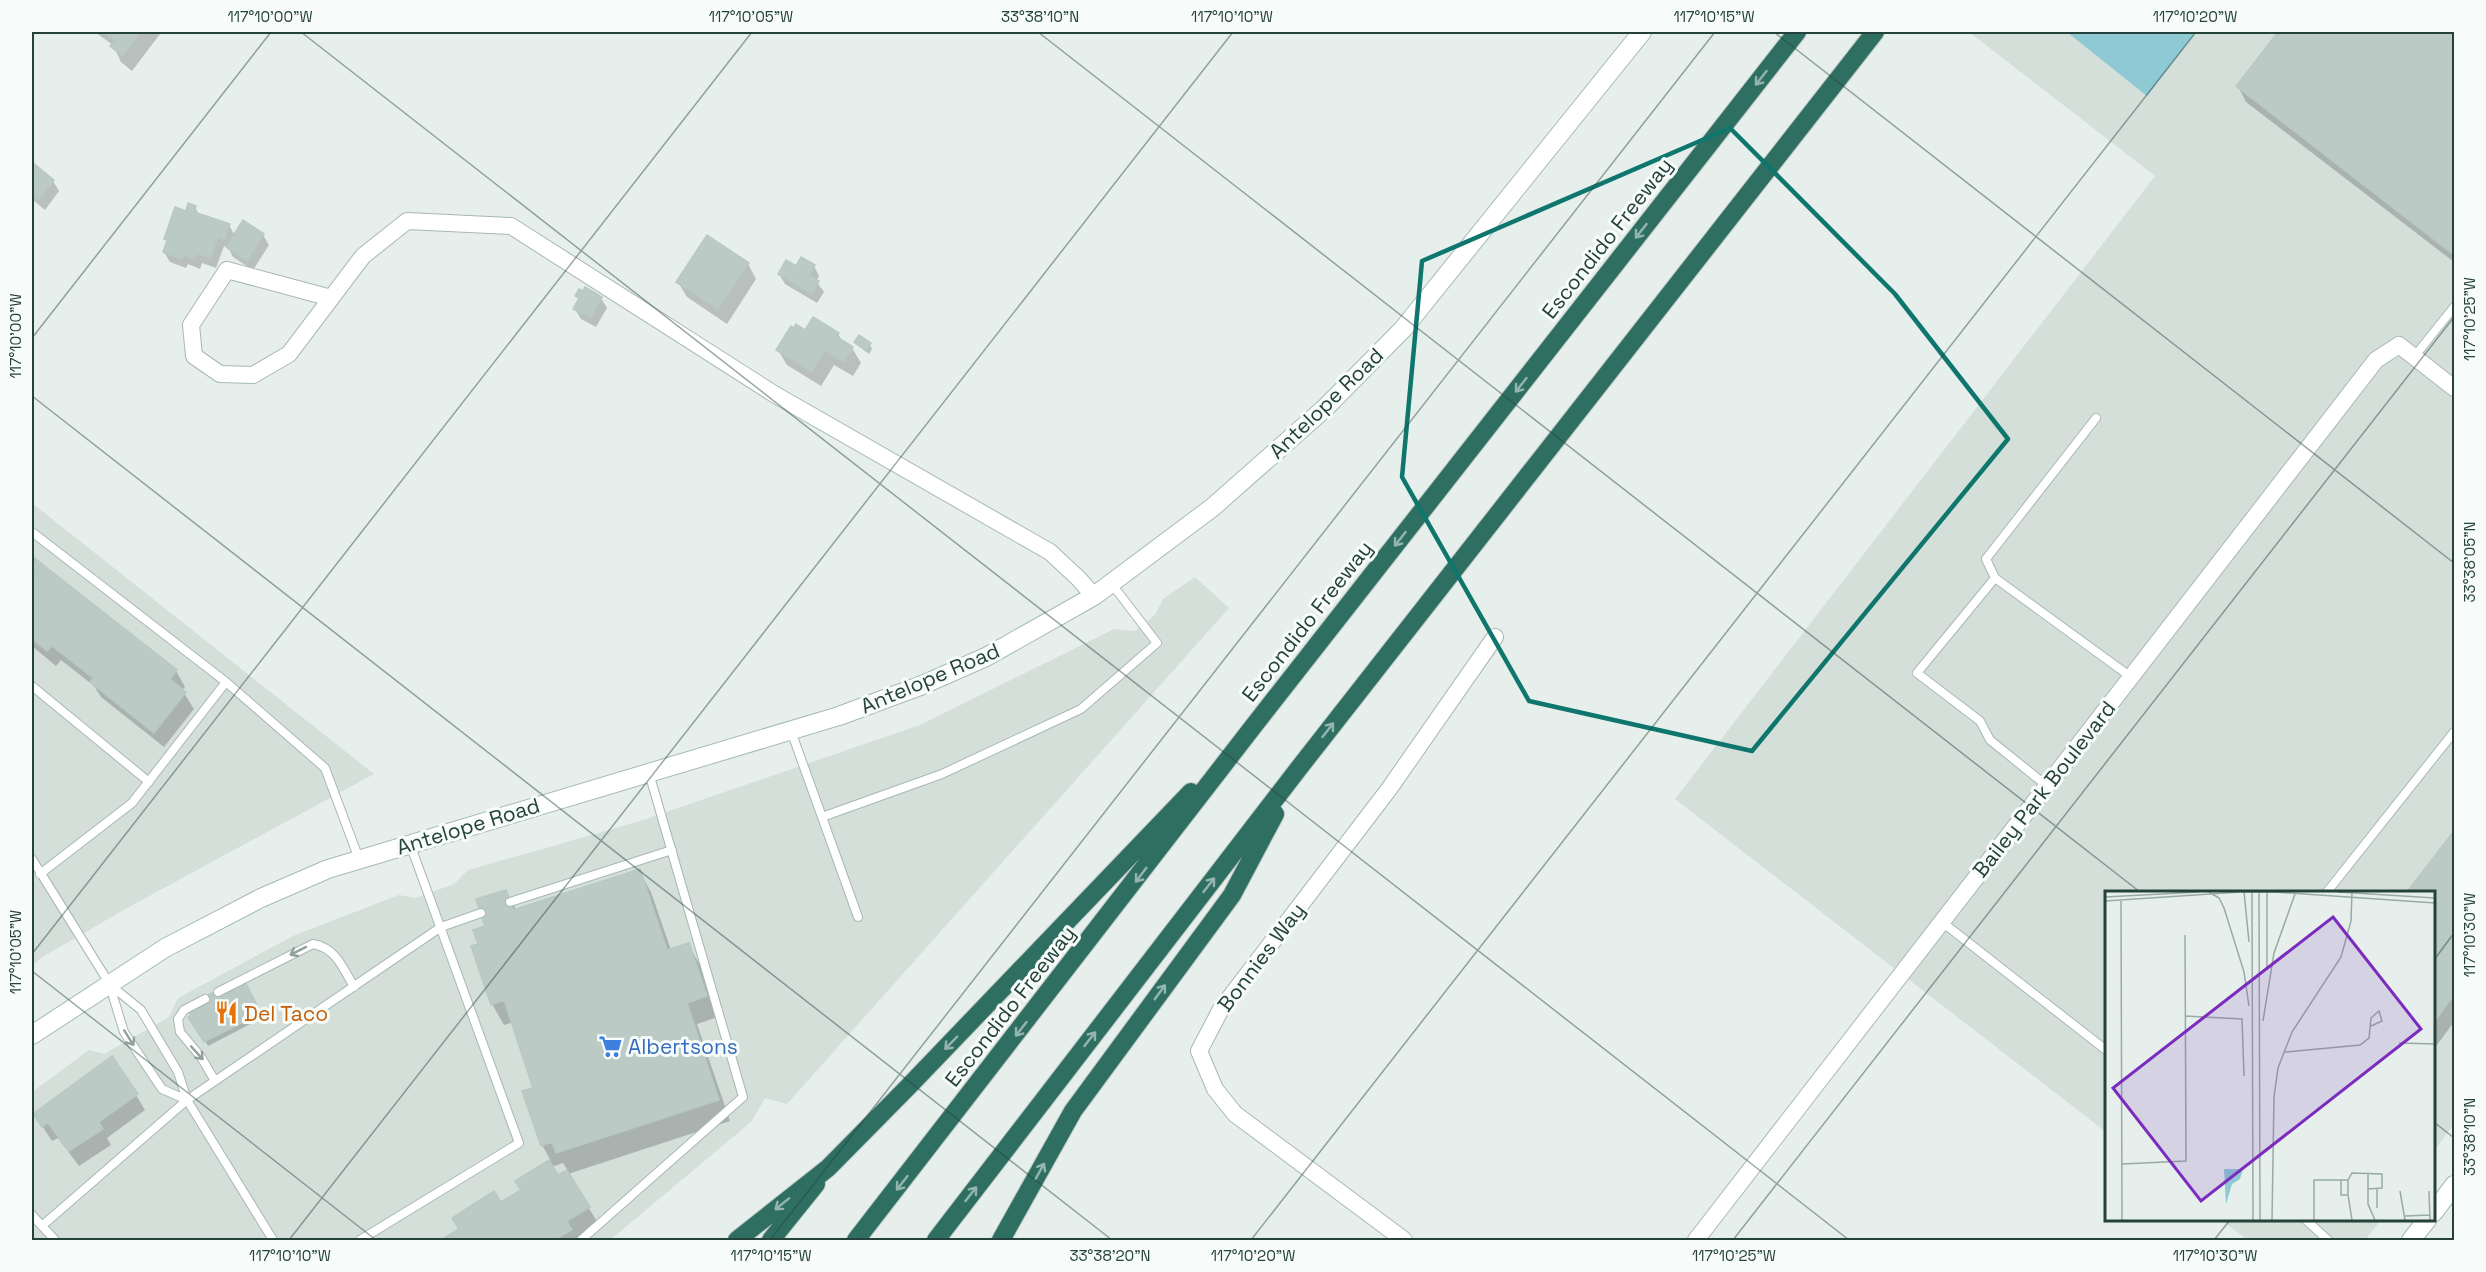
<svg xmlns="http://www.w3.org/2000/svg" width="2486" height="1272" font-family="'Space Grotesk',sans-serif">
  <style>
    .built { fill: #d4dfda }
    .water { fill: #8ec9d4 }
    .shadow { fill: #0003; fill-rule: evenodd }
    .building { fill: #bbcac4; stroke: #b8c9c2; stroke-width: 1.5 }
    .lines { fill: none; stroke-linecap: round; stroke-linejoin: round }
    .service-casing { stroke: #a8b8b2; stroke-width: 10 }
    .minor-casing { stroke: #a8b8b2; stroke-width: 18 }
    .tertiary-casing { stroke: #a8b8b2; stroke-width: 20 }
    .secondary-casing { stroke: #a4bbb3; stroke-width: 20 }
    .motorway-casing { stroke: #c2cac8; stroke-width: 20 }
    .service { stroke: #fff; stroke-width: 8 }
    .minor { stroke: #fff; stroke-width: 16 }
    .tertiary { stroke: #fff; stroke-width: 18 }
    .secondary { stroke: #fff; stroke-width: 18 }
    .motorway { stroke: #2f6f62; stroke-width: 18 }
    .oneway { stroke: #93b5ae }
    .oneway2 { stroke: #92a09c }
    .marked { fill: none; stroke: #0f766e; stroke-width: 4.5; stroke-linejoin: round }
    .ticks { fill: none; stroke: #24423a; stroke-width: 1.5; stroke-opacity: 0.45 }
    .labels { text-anchor: middle; dominant-baseline: central; stroke-width: 6; stroke-linejoin: round; paint-order: stroke }
    .street-label { font-size: 21px; fill: #24423a; stroke: #f7fbf9 }
    .food-label { font-size: 21px; fill: #c56008; stroke: #f7fbf9; text-anchor: start }
    .shop-label { font-size: 21px; fill: #366cbe; stroke: #f7fbf9; text-anchor: start }
    .inset-road { fill: none; stroke: #98aaa4; stroke-width: 1.5 }
    .view { fill: #7b2cbf; fill-opacity: 0.15; stroke: #7b2cbf; stroke-width: 3 }
    .inset-edge { fill: none; stroke: #24423a; stroke-width: 3 }
    .neatline { fill: none; stroke: #24423a; stroke-width: 2 }
    .ticks-label { font-size: 15px; text-anchor: middle; fill: #24423a }
  </style>
  <rect width="100%" height="100%" fill="#e6efeb"/>
  <path class="built" d="M1969 32H2454V1124L2434 1151V892H2106V1132L1675 799 2155 176Z
    M32 503 374 774 120 912 41 958 32 966Z
    M1195 577 1229 608 787 1104 765 1098 751 1122 610 1240H32V1092L89 1050 104 1054 169 1017 178 998 295 935 399 895 415 898 454 884 468 870 637 822 920 725 1114 629 1135 631 1155 615 1163 599Z
    M2221 1220H2381L2365 1240H2248Z"/>
  <path class="water" d="M2067 32H2196L2147 96Z"/>
  <path class="shadow" d="M95 32H159L160 34 132 71 121 62 113 45Z
    M2280 32H2454V262L2246 102 2238 86Z
    M32 164 53 181 59 191 45 210 32 199Z
    M195 207 199 215 229 225 235 236 263 235 269 245 253 270 233 257 228 247 224 246 216 268 202 263 200 269 188 264 186 268 170 262 164 252 168 242 166 239 187 213Z
    M748 264 756 279 727 324 687 297 678 282Z
    M814 266 819 276 816 281 824 292 817 303 785 284 779 274Z
    M577 296 601 298 607 308 596 327 581 319 575 309 579 300Z
    M794 330 838 334 843 343 852 348 861 363 853 376 834 365 821 386 787 365 778 350Z
    M856 342 870 345 872 349 869 354Z
    M32 558 176 671 185 687 182 690 194 709 164 747 101 697 94 686 61 660 56 666 32 646Z
    M2454 833V1022L2434 1049V892H2409Z
    M639 871 651 892 671 950 688 944 700 965 718 1017 697 1024 730 1121 568 1174 601 1228 581 1240H443L522 1191 517 1182 551 1161 542 1145 535 1089 513 1022 504 1025 492 1004 480 945 487 927 506 891 517 911ZM563 1163 568 1171 558 1177 552 1167Z
    M244 984 262 1018 208 1046 190 1017Z
    M136 1095 145 1110 107 1138 111 1145 79 1166 58 1138 52 1141 35 1115Z"/>
  <path class="building" d="M104 32H141L122 56 110 46 115 40Z
    M2278 32H2454V255L2236 86Z
    M32 162 54 180 38 201 32 195Z
    M188 203 196 206 194 212 230 224 225 239 218 237 211 258 197 254 194 259 182 255 181 259 163 252 167 240 164 239 175 207 186 211Z
    M243 220 264 234 247 261 226 247Z
    M707 235 749 263 718 309 676 282Z
    M801 257 815 265 809 275 819 281 812 294 778 274 786 260 796 266Z
    M585 287 602 297 591 318 573 309 579 298 575 296 579 289 583 291Z
    M813 317 839 333 837 337 853 347 844 362 825 350 812 372 776 350 791 326 794 328 796 324 805 330Z
    M859 335 871 343 866 351 854 342Z
    M32 556 42 564 32 577Z
    M42 564 177 670 170 679 186 692 154 733 90 682 93 678 52 646 47 651 32 639V577Z
    M2454 831V995L2434 1022V892H2407Z
    M640 869 667 950 689 943 707 996 687 1003 719 1100 556 1153 552 1142 541 1146 522 1091 533 1088 504 1000 491 1005 471 946 478 944 473 930 485 926 476 899 506 890 513 910Z
    M245 982 261 1013 204 1042 188 1017 191 1015 189 1011 204 997 218 990Z
    M112 1056 138 1094 99 1122 103 1129 69 1151 48 1123 42 1127 33 1114Z
    M549 1160 558 1175 567 1170 590 1207 567 1221 572 1230 554 1240H441L459 1229 452 1218 494 1191 501 1202 521 1190 515 1181Z"/>
  <g class="lines">
    <defs>
      <path id="service" d="M2414 357 2454 307
        M32 532 226 682 132 803 40 874
        M1995 578 2131 677
        M226 682 325 768 359 859
        M32 686 149 782
        M791 731 858 917
        M2047 786 1990 740 1980 721 1917 673 1995 578 1986 559 2096 418
        M822 817 942 774 1081 709 1157 643 1111 583
        M32 859 109 983 124 1032 162 1089 187 1100
        M2327 892 2454 732
        M510 902 672 850
        M1942 922 2106 1050
        M109 984 141 1010 178 1072 187 1100 273 1240
        M218 992 313 944C336 948 343 968 354 987
        M205 999 184 1010 178 1019 180 1032 201 1057 215 1081
        M32 1215 55 1240
        M2306 1220 2328 1240
        M43 1225 187 1100 441 927 481 913
        M360 1240 519 1143 410 844
        M581 1240 743 1097 649 773"/>
      <path id="minor" d="M331 298 227 270 191 325 194 356 220 374 253 375 289 354 363 256 407 221 511 226 774 394 1050 552 1078 578 1094 596
        M1404 1240 1235 1114 1215 1089 1199 1051 1221 1009 1389 789 1495 637
        M1696 1240 2376 360 2399 345 2454 388"/>
      <path id="tertiary" d="M2434 1212 2454 1185
        M2411 1240 2427 1220"/>
      <path id="secondary" d="M32 1035 165 948 261 898 328 869 839 716 920 686 986 657 1094 596 1213 507 1325 408 1403 329 1642 32"/>
      <path id="motorway" d="M737 1240 828 1168 908 1087 1191 792
        M771 1240 816 1184
        M856 1240 1252 728 1797 32
        M936 1240 1299 768 1875 32
        M1001 1240 1073 1111 1232 895 1275 814"/>
    </defs>
    <use href="#service" class="service-casing"/>
    <use href="#minor" class="minor-casing"/>
    <use href="#tertiary" class="tertiary-casing"/>
    <use href="#secondary" class="secondary-casing"/>
    <use href="#motorway" class="motorway-casing"/>
    <use href="#service" class="service"/>
    <use href="#minor" class="minor"/>
    <use href="#tertiary" class="tertiary"/>
    <use href="#secondary" class="secondary"/>
    <use href="#motorway" class="motorway"/>
  </g>
  <defs><path id="oneway-shaft" d="M-6 0H5M1.5-3L5.5 0L1.5 3" fill="none" stroke-width="1.6" stroke-linecap="round" stroke-linejoin="round" transform="scale(1.5)"/></defs>
  <g class="oneway">
    <use href="#oneway-shaft" transform="translate(1761 78) rotate(128)"/>
    <use href="#oneway-shaft" transform="translate(1641 231) rotate(128)"/>
    <use href="#oneway-shaft" transform="translate(1521 385) rotate(128)"/>
    <use href="#oneway-shaft" transform="translate(1400 539) rotate(128)"/>
    <use href="#oneway-shaft" transform="translate(1328 730) rotate(-52)"/>
    <use href="#oneway-shaft" transform="translate(1141 875) rotate(127)"/>
    <use href="#oneway-shaft" transform="translate(1209 885) rotate(-52)"/>
    <use href="#oneway-shaft" transform="translate(1160 992) rotate(-54)"/>
    <use href="#oneway-shaft" transform="translate(1021 1029) rotate(128)"/>
    <use href="#oneway-shaft" transform="translate(1090 1039) rotate(-52)"/>
    <use href="#oneway-shaft" transform="translate(951 1043) rotate(134)"/>
    <use href="#oneway-shaft" transform="translate(1040 1171) rotate(-61)"/>
    <use href="#oneway-shaft" transform="translate(902 1183) rotate(128)"/>
    <use href="#oneway-shaft" transform="translate(971 1194) rotate(-52)"/>
    <use href="#oneway-shaft" transform="translate(782 1204) rotate(141)"/>
  </g>
  <g class="oneway2">
    <use href="#oneway-shaft" transform="translate(298 951) rotate(153)"/>
    <use href="#oneway-shaft" transform="translate(129 1038) rotate(58)"/>
    <use href="#oneway-shaft" transform="translate(197 1053) rotate(48)"/>
  </g>
  <path class="marked" d="M1730 128 1895 294 2008 439 1752 751 1529 701 1402 477 1422 261Z"/>
  <path class="ticks" d="M301 32 1849 1240M1038 32 2140 892M1774 32 2454 563M32 338 271 32M32 396 1112 1240M32 954 752 32M2434 960 2454 933M32 971 376 1240M2434 1122 2454 1138M289 1240 1233 32M770 1240 1715 32M1251 1240 2196 32M1733 1240 2454 317M2214 1240 2230 1220"/>
  <defs>
    <symbol id="restaurant-bare" viewBox="-9 -9 18 18"><path d="M-5-6h1v4h1v-4h1v4h1v-4h1v5L-1.5 .5V6h-2V.5L-5-1ZM5-6V6H3V1.5H1.5Q1.5-4 5-6Z" fill="#e8710a" stroke="#f7fbf9" stroke-width="2.5" paint-order="stroke"/></symbol>
    <symbol id="supermarket-bare" viewBox="-9 -9 18 18"><path d="M-6-5.5h2.5l.6 2H6L4.5 2H-2.5L-4.4-4H-6ZM-1.5 3.2a1.3 1.3 0 1 0 .1 0ZM3 3.2a1.3 1.3 0 1 0 .1 0Z" fill="#3f7fe0" stroke="#f7fbf9" stroke-width="2.5" paint-order="stroke"/></symbol>
  </defs>
  <g fill-rule="evenodd">
    <use href="#restaurant-bare" x="210" y="996" width="33" height="33"/>
    <use href="#supermarket-bare" x="594" y="1030" width="33" height="33"/>
  </g>
  <g class="labels">
    <g class="street-label">
      <text transform="translate(1607 238) rotate(-52)">Escondido Freeway</text>
      <text transform="translate(1326 403) rotate(-44)">Antelope Road</text>
      <text transform="translate(1307 621) rotate(-52)">Escondido Freeway</text>
      <text transform="translate(930 678) rotate(-23)">Antelope Road</text>
      <text transform="translate(2044 789) rotate(-52)">Bailey Park Boulevard</text>
      <text transform="translate(468 826) rotate(-17)">Antelope Road</text>
      <text transform="translate(1261 957) rotate(-53)">Bonnies Way</text>
      <text transform="translate(1010 1006) rotate(-52)">Escondido Freeway</text>
    </g>
    <g class="food-label">
      <text x="244" y="1013">Del Taco</text>
    </g>
    <g class="shop-label">
      <text x="628" y="1046">Albertsons</text>
    </g>
  </g>
  <g transform="translate(2105 891)">
    <rect width="330" height="330" fill="#e6efeb"/>
    <path d="M119 278H138L135 288 127 293 121 313Z" fill="#8ec9d4"/>
    <path class="inset-road" d="M104 1 114 7 119 17 139 81 144 115M136 1H172M139 1 144 51M147 1 148 329M154 1 155 329M162 1V77M170 1 330 12M233 1 330 7M0 6 94 1M0 10 135 1M16 10 17 329M80 125 137 128 139 185M158 130 169 62 190 3M294 152 330 153M180 161 255 154 264 147 266 127 274 120 277 130 266 135M17 273 81 270 80 44M263 283V313L270 329M236 289H243V304M243 289 247 282 277 283V297L263 298M295 300 300 329M324 300 325 329M272 317V298M300 325 325 324M167 329 169 206 173 177 187 141 236 66 246 30 247 1M209 329V289H236V304H243L247 329"/>
    <path class="view" d="M228 26 316 138 96 310 8 197Z"/>
    <rect width="330" height="330" class="inset-edge"/>
  </g>
  <rect width="2486" height="1272" fill="none" stroke="#f7fbf9" stroke-width="66"/>
  <rect x="33" y="33" width="2420" height="1206" class="neatline"/>
  <g class="ticks-label">
    <text x="270" y="22">117°10'00"W</text>
    <text x="751" y="22">117°10'05"W</text>
    <text x="1040" y="22">33°38'10"N</text>
    <text x="1232" y="22">117°10'10"W</text>
    <text x="1714" y="22">117°10'15"W</text>
    <text x="2195" y="22">117°10'20"W</text>
    <text transform="translate(2470 319) rotate(-90)" y="5">117°10'25"W</text>
    <text transform="translate(16 336) rotate(-90)" y="5">117°10'00"W</text>
    <text transform="translate(2470 562) rotate(-90)" y="5">33°38'05"N</text>
    <text transform="translate(2470 935) rotate(-90)" y="5">117°10'30"W</text>
    <text transform="translate(16 952) rotate(-90)" y="5">117°10'05"W</text>
    <text transform="translate(2470 1137) rotate(-90)" y="5">33°38'10"N</text>
    <text x="290" y="1261">117°10'10"W</text>
    <text x="771" y="1261">117°10'15"W</text>
    <text x="1110" y="1261">33°38'20"N</text>
    <text x="1253" y="1261">117°10'20"W</text>
    <text x="1734" y="1261">117°10'25"W</text>
    <text x="2215" y="1261">117°10'30"W</text>
  </g>
</svg>
